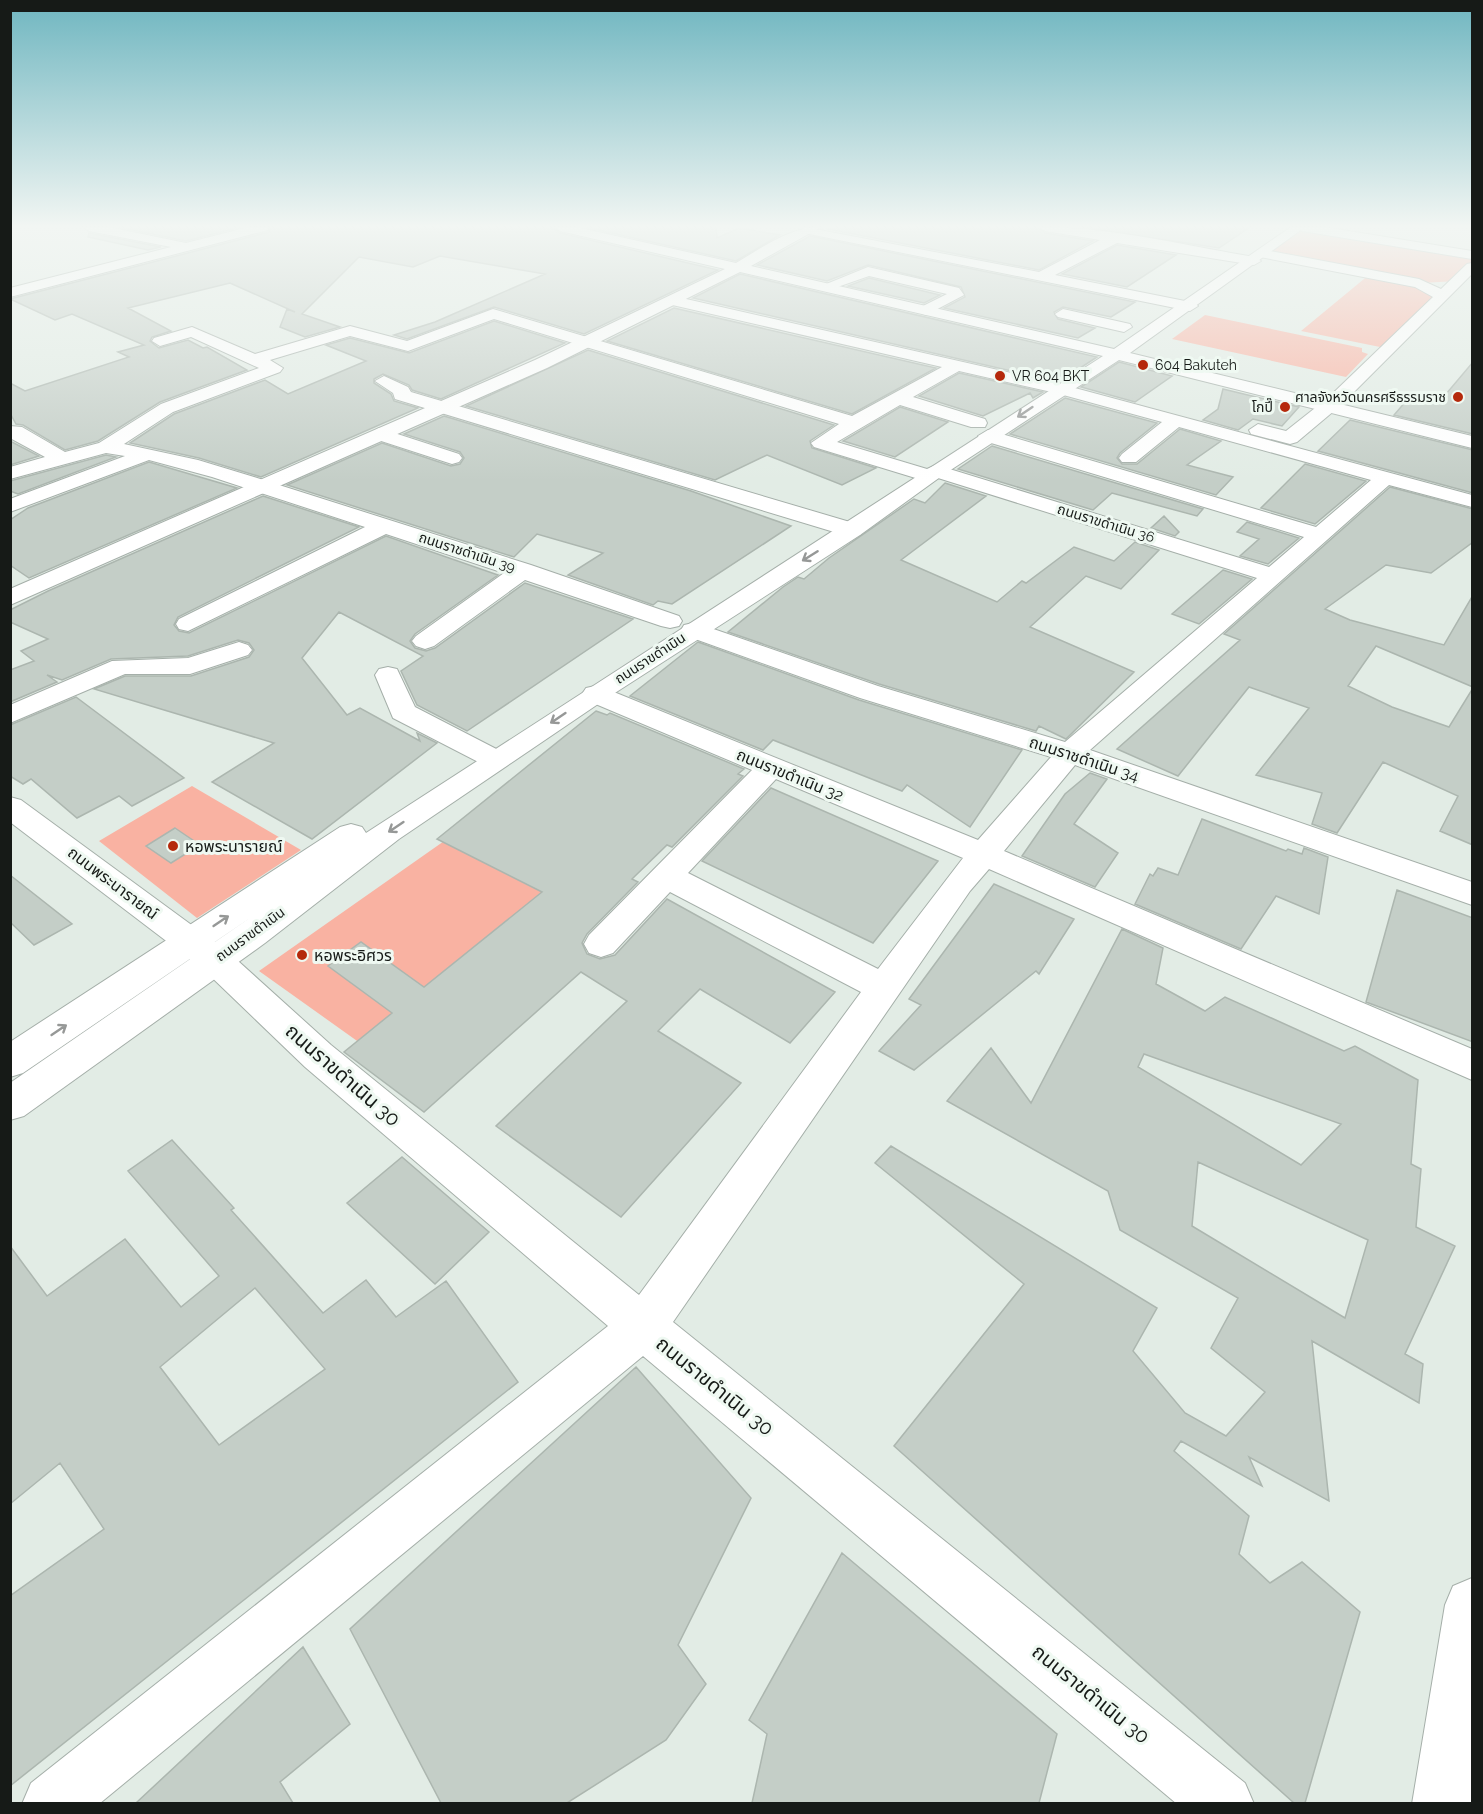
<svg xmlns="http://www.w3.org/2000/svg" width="1483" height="1814" font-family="Raleway,'Noto Sans Thai',sans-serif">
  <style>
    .green { fill: #f9b2a2 }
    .building { fill: #c4cec7; stroke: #acb6af; stroke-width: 1.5; fill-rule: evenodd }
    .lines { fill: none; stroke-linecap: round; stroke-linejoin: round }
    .street-casing { stroke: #a5afa9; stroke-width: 2 }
    .secondary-casing { stroke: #a5afa9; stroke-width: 2 }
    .street { fill: #fff; fill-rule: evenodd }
    .secondary { fill: #fff; fill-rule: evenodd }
    .oneway { stroke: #969897 }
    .poi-dot { fill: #b5290c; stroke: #eff9f2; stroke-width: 2 }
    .labels { text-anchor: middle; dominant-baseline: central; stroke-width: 6; stroke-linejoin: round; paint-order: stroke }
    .far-poi-label { font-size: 14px; fill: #161a17; stroke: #eff9f2; text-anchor: start }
    .far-street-label { font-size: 14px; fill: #161a17; stroke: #eff9f2 }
    .street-label { font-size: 16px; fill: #161a17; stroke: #eff9f2 }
    .poi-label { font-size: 16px; fill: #161a17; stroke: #eff9f2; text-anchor: start }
    .near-street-label { font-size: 20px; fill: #161a17; stroke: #eff9f2 }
  </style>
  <rect width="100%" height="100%" fill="#e2ece5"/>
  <path class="green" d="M1293 227 1472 255V267L1458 281 1420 283 1443 297 1390 349 1301 331 1370 274 1265 254Z
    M1205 315 1362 348V352L1368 354 1346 377 1172 339Z
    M192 786 301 850 197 918 99 841Z
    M457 832 557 891 367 1048 259 971Z"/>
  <path class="building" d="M118 227H241L186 241Z
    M271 227H552L560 233 718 270 584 334 494 307 407 339 394 335 435 322 545 274 440 256 413 267 359 257 302 314 340 327 305 337 280 327 287 309 295 312 230 283 128 308 171 331 152 337 150 341 159 348 188 340 203 348 207 347 247 370 160 402 98 441 65 450 23 425 16 424 10 413V383L25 391 129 357 118 352 144 345 72 314 55 320 10 299 269 232Z
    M585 227H716L717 238 739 228 780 235 736 261Z
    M833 227H1037L1045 233 1093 241 1039 270 828 229Z
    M1081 227H1250L1219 248Z
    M89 233 161 247 148 250 88 237Z
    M810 236 1135 302 1111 317 1063 307 1054 312 1058 319 1095 328 1078 338 944 308 965 297 961 287 868 265 827 281 757 265Z
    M1117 245 1176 255 1127 287 1062 274Z
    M740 274 1097 357 1059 382 693 298Z
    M869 278 940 295 924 303 848 286Z
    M674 308 936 368 852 414 607 341Z
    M494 321 565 343 441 399 412 390 409 385 383 374 374 379V383L391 394 394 401 418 408 261 477 199 458 130 443 174 414 265 380 288 394 366 361 326 345 350 338 409 353Z
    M588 350 834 425 810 441 812 448 876 468 842 485 767 455 715 480 466 406Z
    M1119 362 1172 376 1135 402 1081 387Z
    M1473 362V434L1394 415 1413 393 1441 400Z
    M959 373 1043 392 1033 398 1030 393 983 416 919 396Z
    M1223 389 1252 396 1299 407 1282 426 1253 419 1238 430 1203 420 1218 409Z
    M1065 398 1157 423 1120 453 1117 458 1122 464H1137L1180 429 1221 441 1187 465 1233 477 1216 495 1010 434Z
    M900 407 948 422 895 457 843 441Z
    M444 416 691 491 791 526 672 604 658 601 653 605 568 575 603 553 537 534 514 557 287 485 382 443 451 466 460 464 464 458 460 452 404 434Z
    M1350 420 1473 450V493L1318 451Z
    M10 441 39 456 10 465Z
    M992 446 1203 509 1197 516 1112 493 1093 510 958 469Z
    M106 455 116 457 18 494 10 491V481Z
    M149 462 237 488 29 578 10 565V520L28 508Z
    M1305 464 1366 481 1315 524 1261 508Z
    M945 483 986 496 901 560 997 602 1022 581 1026 583 1074 547 1114 561 1135 542 1159 550 1121 589 1086 576 1030 627 1134 672 1066 739 1039 726 1036 731 879 684 728 632 783 587 798 577 804 579 829 558 914 499 925 503Z
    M1390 487 1473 509V542L1431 573 1386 565 1325 609 1350 620 1444 645 1473 595V687L1376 646 1348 686 1392 707 1449 727 1473 688V845L1440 831 1458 796 1383 762 1337 833 1312 824 1322 793 1256 775 1309 708 1249 687 1178 776 1117 749 1240 640 1224 634Z
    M263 496 359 527 178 617 174 625 179 631 189 633 386 536 498 575 415 634 410 641 415 648 426 651 435 648 525 583 633 619 467 731 417 705 401 671 423 656 339 612 302 658 347 715 360 708 420 741 417 733 437 743 312 839 212 782 274 743 94 689 125 676H191L249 657 254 650 249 643 238 640 188 656 111 659 62 680 47 675 57 682 10 702V670L34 661 21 651 48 639 10 622V610L48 591Z
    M1164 516 1179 532 1175 536 1151 528Z
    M1247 522 1299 538 1268 564 1240 556 1259 539 1237 532Z
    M1223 570 1252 579 1199 624 1172 614Z
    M698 642 859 700 1022 750 970 827 907 785 902 791 773 740 763 750 630 696Z
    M76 697 184 778 132 806 119 796 77 818 31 779 23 784 10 776V725Z
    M596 711 607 715 610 713 744 769 738 774 743 776 672 847 667 845 632 879 638 882 587 934 582 943 587 954 600 959 615 955 667 899 835 992 790 1043 700 989 658 1031 741 1083 621 1217 496 1126 627 1001 581 972 424 1112 344 1052 392 1013 328 966 361 942 424 987 542 892 437 839Z
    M1090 773 1107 779 1074 824 1118 853 1095 887 1022 856 1065 794Z
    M771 788 938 861 873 943 702 861Z
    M1202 819 1286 851 1288 849 1302 854 1304 848 1328 857 1319 914 1276 896 1241 949 1135 904 1150 874 1153 876 1158 868 1178 875Z
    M175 828 200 845 171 863 146 846Z
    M10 875 72 924 34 945 10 922Z
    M994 884 1074 919 1039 974 1036 971 914 1070 879 1051 921 1005 909 999Z
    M1397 890 1473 918V1042L1366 1002Z
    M1122 929 1163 948 1156 984 1205 1011 1225 997 1344 1051 1355 1046 1418 1080 1411 1164 1421 1169 1416 1227 1455 1246 1405 1354 1423 1364 1419 1403 1312 1341 1329 1501 1249 1457 1262 1486 1181 1441 1174 1451 1249 1516 1239 1554 1270 1583 1302 1562 1360 1612 1305 1803H1294L894 1446 1024 1284 875 1163 891 1146 1157 1308 1133 1351 1185 1413 1226 1436 1265 1392 1211 1348 1238 1298 1120 1230 1108 1191 947 1101 991 1048 1031 1103ZM1144 1054 1341 1124 1301 1165 1138 1067ZM1198 1162 1368 1240 1345 1318 1192 1226Z
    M172 1140 234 1208 231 1210 323 1313 366 1280 396 1317 446 1281 518 1382 10 1786V1596L104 1529 60 1463 10 1504V1246L47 1296 125 1239 181 1307 219 1276 128 1171ZM255 1288 325 1369 219 1445 160 1367Z
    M402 1157 489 1232 435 1284 347 1203Z
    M636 1367 751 1498 678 1645 706 1684 666 1740 567 1803H441L350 1629Z
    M842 1553 1057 1734 1039 1803H752L767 1734 749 1720Z
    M303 1647 350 1724 280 1782 293 1803H136Z"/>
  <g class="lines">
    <defs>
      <path id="street" d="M83 227H108L186 243 249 227H269L268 230 10 297V288L171 247 89 231Z
        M804 227 1039 272 1100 240 1045 231 1039 227C1111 227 1183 245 1254 257L1261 261 1254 265 1117 243 1055 275 1195 303 1198 306 1190 311 809 234 803 230Z
        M1296 227H1324L1472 251V259L1302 231Z
        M1265 250 1419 279 1441 289 1467 264 1472 263V274L1341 405 1297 442 1290 444 1251 434 1249 430 1258 424 1286 431 1329 397 1433 297 1415 287 1260 257V251Z
        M868 267 959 288 964 295 926 315 921 313 918 310 921 307 947 294 869 276 826 291 819 287Z
        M673 296 1060 384 1472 495V507L1389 485 1090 750 1472 882V905L1075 765 1004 851 1472 1049V1080L989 869 970 891 673 1322 1245 1783 1254 1804H1177L643 1356 99 1804H22L31 1783 608 1326 305 1067 203 969 10 822V797L21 800 227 951 331 1045 639 1295 861 992 670 892 613 953 601 957 589 953 584 944 589 935 752 770 586 700 582 694 586 688 595 686 604 688 978 840 1051 757 860 698 684 635 681 630 684 625 693 623 702 625 878 686 1065 742 1257 578 938 478 929 482 922 480 814 447 811 443 839 424 494 319 408 351 350 336 270 360 283 368 280 372 173 412 124 444 198 460 254 477 531 565 679 616 682 621 679 626 670 628 661 626 525 580 434 646 425 649 416 646 412 641 416 636 504 573 386 534 188 631 179 629 176 624 179 619 365 527 212 477 149 460 10 512V499L125 456 106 453 10 479V467L45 457 10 438V426L22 427 65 452 99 443 161 404 259 368 191 337 160 346 152 341 154 338 192 327 255 354 350 326 407 341 493 309 852 416 942 367 668 304 665 301 668 298ZM959 371 1056 393 1162 422 1122 454 1119 458 1122 462H1136L1179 427 1371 480 1316 527 995 432 988 430 978 436 981 440 1304 537 1269 567 943 467 936 465 927 469 837 442 900 405 971 427H985L987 423 985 419 913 397ZM776 779 963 858 878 969 688 873Z
        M1063 309 1130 324 1132 327 1124 332 1058 317 1055 314Z
        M384 376 408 387 411 392 860 525 863 530 860 535H844L395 399 393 393 375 381Z
        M379 428 459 454 462 458 459 462 452 464 372 438 369 434Z
        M239 642 248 645 252 650 248 655 190 674H125L10 723V705L112 661 188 658Z
        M388 667 397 669 415 707 506 754 510 760 506 766 496 769 486 766 393 718 375 675 379 669Z"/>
      <path id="secondary" d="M554 227H576L736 263C763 247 790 227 821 227L751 266 1114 349 1291 227H1305L1130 353 1472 436V448L1119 360 943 475 860 535 604 700 399 839 265 943 24 1116 10 1120V1083L263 909 23 1073 10 1077V1042L340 827 351 824 362 827 366 833 1103 356 740 272 547 368 10 605V589L535 360 725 269 560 231Z
        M1472 1578V1804H1412L1445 1605 1453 1586Z"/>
    </defs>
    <use href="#street" class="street-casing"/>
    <use href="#secondary" class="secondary-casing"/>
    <use href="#street" class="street"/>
    <use href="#secondary" class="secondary"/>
  </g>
  <defs><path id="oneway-shaft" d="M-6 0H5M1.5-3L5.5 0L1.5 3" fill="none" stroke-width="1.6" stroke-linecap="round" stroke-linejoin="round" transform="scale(1.5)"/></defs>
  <g class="oneway">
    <use href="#oneway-shaft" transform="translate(1025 412) rotate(146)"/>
    <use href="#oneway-shaft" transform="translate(810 556) rotate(148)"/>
    <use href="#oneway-shaft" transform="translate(558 718) rotate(146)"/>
    <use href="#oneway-shaft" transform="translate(396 827) rotate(146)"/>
    <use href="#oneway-shaft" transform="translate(221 921) rotate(-34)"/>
    <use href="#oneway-shaft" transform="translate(59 1030) rotate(-34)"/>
  </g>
  <linearGradient id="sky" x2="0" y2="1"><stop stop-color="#6fb6c0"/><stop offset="0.47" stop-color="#f2f6f3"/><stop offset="1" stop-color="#f2f6f3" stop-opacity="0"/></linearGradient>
  <rect width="1483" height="481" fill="url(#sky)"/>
  <g class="poi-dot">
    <circle cx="1143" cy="365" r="6"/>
    <circle cx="1000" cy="376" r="6"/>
    <circle cx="1458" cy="397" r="6"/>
    <circle cx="1285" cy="407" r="6"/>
    <circle cx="173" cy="846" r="6"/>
    <circle cx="302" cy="955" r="6"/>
  </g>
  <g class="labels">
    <g class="far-poi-label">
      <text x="1155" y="365">604 Bakuteh</text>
      <text x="1012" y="376">VR 604 BKT</text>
      <text x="1446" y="397" text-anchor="end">ศาลจังหวัดนครศรีธรรมราช</text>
      <text x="1273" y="407" text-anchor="end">โกปี๊</text>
    </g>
    <g class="far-street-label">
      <text transform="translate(1106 523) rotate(17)">ถนนราขดำเนิน 36</text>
      <text transform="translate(467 552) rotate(18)">ถนนราชดำเนิน 39</text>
      <text transform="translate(650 658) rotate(-33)">ถนนราขดำเนิน</text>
      <text transform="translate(250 934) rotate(-36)">ถนนราขดำเนิน</text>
    </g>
    <g class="street-label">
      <text transform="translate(1084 759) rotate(18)">ถนนราชดำเนิน 34</text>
      <text transform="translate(790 775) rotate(22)">ถนนราขดำเนิน 32</text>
      <text transform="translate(113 883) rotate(37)">ถนนพระนารายณ์</text>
    </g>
    <g class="poi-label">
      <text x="185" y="846">หอพระนารายณ์</text>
      <text x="314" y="955">หอพระอิศวร</text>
    </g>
    <g class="near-street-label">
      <text transform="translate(343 1075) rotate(41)">ถนนราขดำเนิน 30</text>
      <text transform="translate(715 1386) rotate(39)">ถนนราขดำเนิน 30</text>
      <text transform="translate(1091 1694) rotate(39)">ถนนราขดำเนิน 30</text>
    </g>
  </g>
  <rect width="1483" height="1814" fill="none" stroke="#161a17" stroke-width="24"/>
</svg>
